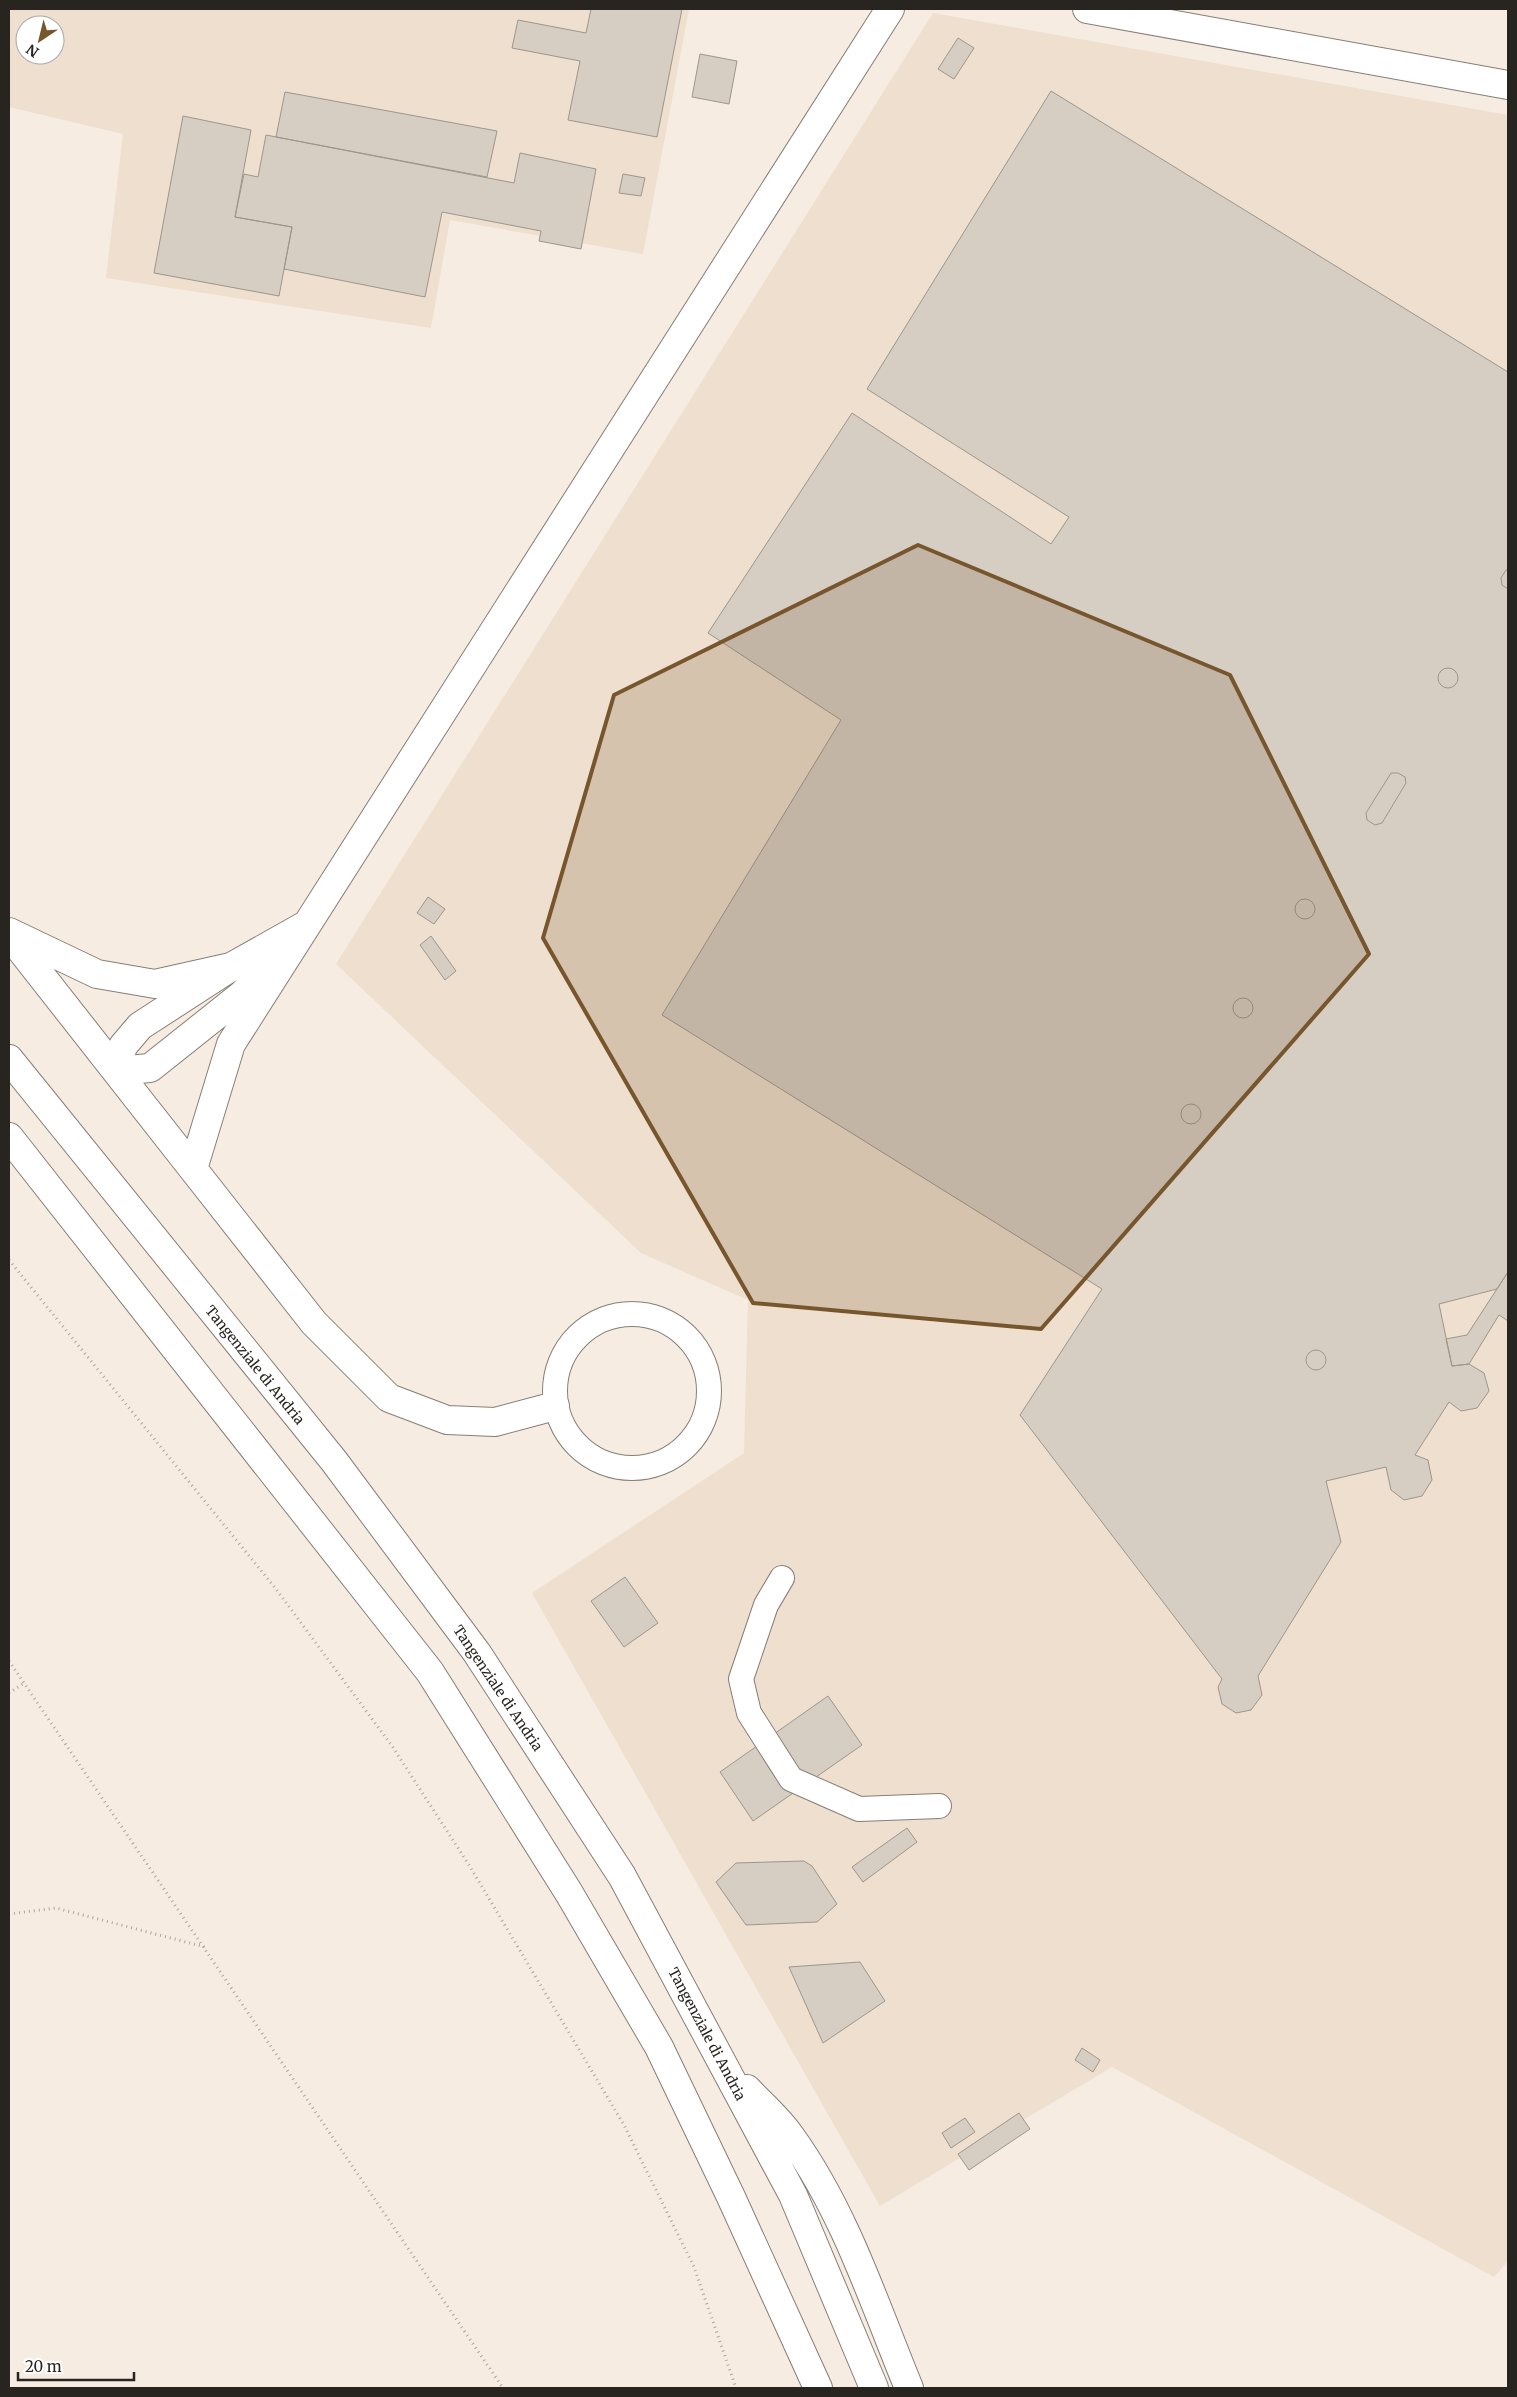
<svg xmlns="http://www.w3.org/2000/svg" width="1517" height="2397" font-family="Merriweather,serif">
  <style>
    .built { fill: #eedfcf; fill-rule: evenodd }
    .building { fill: #d6cdc3; stroke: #9e958c }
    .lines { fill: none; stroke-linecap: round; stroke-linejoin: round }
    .service-casing { stroke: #877e75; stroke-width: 26 }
    .minor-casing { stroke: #877e75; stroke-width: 30 }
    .primary-casing { stroke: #877e75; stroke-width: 30 }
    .path { stroke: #aca59d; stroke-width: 3; stroke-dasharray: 1 4; stroke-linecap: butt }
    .service { stroke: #fff; stroke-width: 24 }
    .minor { stroke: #fff; stroke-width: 28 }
    .primary { stroke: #fff; stroke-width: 28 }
    .marked { fill: #77562d; fill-opacity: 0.2; stroke: #77562d; stroke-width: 4; stroke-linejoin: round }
    .labels { text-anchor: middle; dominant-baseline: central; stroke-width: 5; stroke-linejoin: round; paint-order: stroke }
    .street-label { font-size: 14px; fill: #282521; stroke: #fff }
  </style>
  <rect width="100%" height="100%" fill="#f6ece2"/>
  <path class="built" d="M9 9H689L643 254 450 220 431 328 106 278 123 134 9 107ZM25 25H55V55H25Z
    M933 13 1508 115V2261L1494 2277 1112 2067 880 2206 532 1593 744 1453 748 1300 641 1253 336 964Z"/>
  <path class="building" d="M591 9H682L657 137 568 120 580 61 512 48 518 20 586 33Z
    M958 38 974 48 954 79 938 69Z
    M700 54 737 61 729 104 692 97Z
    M1051 91 1508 372V1272L1497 1289 1439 1304 1452 1366 1469 1364 1484 1373 1489 1391 1477 1408 1461 1411 1449 1402 1415 1455 1428 1460 1432 1480 1422 1496 1404 1500 1391 1490 1386 1467 1326 1481 1341 1542 1258 1676 1262 1695 1251 1710 1236 1713 1222 1704 1218 1687 1222 1679 1020 1415 1102 1289 662 1015 841 720 708 633 852 413 1051 544 1069 517 867 389Z
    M285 92 497 131 487 177 276 137Z
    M183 116 251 130 235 217 292 227 279 296 154 273Z
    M266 135 514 183 520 153 596 169 581 249 539 241 541 231 442 212 425 297 284 269 292 227 235 217 244 174 258 177Z
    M623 174 645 178 641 196 619 193Z
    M1506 570H1508V589L1502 585 1501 578Z
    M1438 678a10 10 0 1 1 20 0a10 10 0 1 1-20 0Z
    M1391 773H1398L1405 777 1406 783 1382 823 1375 825 1367 820 1366 813Z
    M428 897 445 909 434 924 417 913Z
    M1295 909a10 10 0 1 1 20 0a10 10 0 1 1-20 0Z
    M431 936 456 971 445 980 420 945Z
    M1233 1008a10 10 0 1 1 20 0a10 10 0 1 1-20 0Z
    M1181 1114a10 10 0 1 1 20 0a10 10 0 1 1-20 0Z
    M1508 1272V1321L1499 1315 1469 1364 1452 1366 1446 1339 1467 1335Z
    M1306 1360a10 10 0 1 1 20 0a10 10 0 1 1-20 0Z
    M625 1577 658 1623 624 1647 591 1601Z
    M828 1696 862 1745 753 1821 720 1772Z
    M907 1828 917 1842 863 1882 852 1867Z
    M804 1861 812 1866 837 1904 817 1922 746 1925 716 1882 736 1863Z
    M860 1962 885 2001 823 2043 789 1967Z
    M1082 2048 1100 2060 1093 2072 1075 2060Z
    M1019 2113 1030 2129 969 2170 958 2154Z
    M965 2118 975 2132 951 2148 942 2133Z"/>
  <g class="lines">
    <defs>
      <path id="service" d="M555 1391a77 77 0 1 1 154 0a77 77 0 1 1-154 0Z
        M782 1578 766 1605 741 1679 749 1713 791 1779 859 1809 939 1806"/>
      <path id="minor" d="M1087 9 1508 85
        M9 932 97 974 155 984 231 967 304 926
        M10 936 193 1169
        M231 967 140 1026 123 1046 116 1071 150 1068 243 994 262 973
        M555 1406 495 1422 447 1420 389 1398 314 1323 193 1169 231 1044 890 9"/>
      <path id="primary" d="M9 1059 334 1461 477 1653 622 1876 793 2195 874 2388
        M9 1137 430 1672 569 1893 659 2047 731 2197 818 2388
        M747 2089C761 2104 779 2119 791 2137 845 2212 874 2303 909 2388"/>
    </defs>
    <use href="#service" class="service-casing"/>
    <use href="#minor" class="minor-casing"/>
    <use href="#primary" class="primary-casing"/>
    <path class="path" d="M9 1260 276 1589 392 1746 469 1865 624 2125 694 2267 736 2388
      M9 1661 503 2388
      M9 1693 24 1683
      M9 1914 56 1908 205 1947"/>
    <use href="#service" class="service"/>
    <use href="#minor" class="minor"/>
    <use href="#primary" class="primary"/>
  </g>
  <path class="marked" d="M918 545 1230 675 1369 954 1041 1329 753 1303 543 938 614 695Z"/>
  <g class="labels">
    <g class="street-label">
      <text transform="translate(255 1365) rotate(51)">Tangenziale di Andria</text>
      <text transform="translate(498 1688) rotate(56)">Tangenziale di Andria</text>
      <text transform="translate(707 2034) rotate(62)">Tangenziale di Andria</text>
    </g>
  </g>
  <rect width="1517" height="2397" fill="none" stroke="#282521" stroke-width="20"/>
  <g transform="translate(40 40) rotate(215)"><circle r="24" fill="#ffffff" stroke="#a9a8a6"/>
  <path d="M0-4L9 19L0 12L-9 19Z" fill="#77562d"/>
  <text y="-8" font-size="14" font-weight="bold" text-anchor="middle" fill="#282521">N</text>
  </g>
  <path d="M18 2372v8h116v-8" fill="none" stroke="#282521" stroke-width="2.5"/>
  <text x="25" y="2372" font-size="15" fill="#282521" stroke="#ffffff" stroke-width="4" paint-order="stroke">20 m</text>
</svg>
